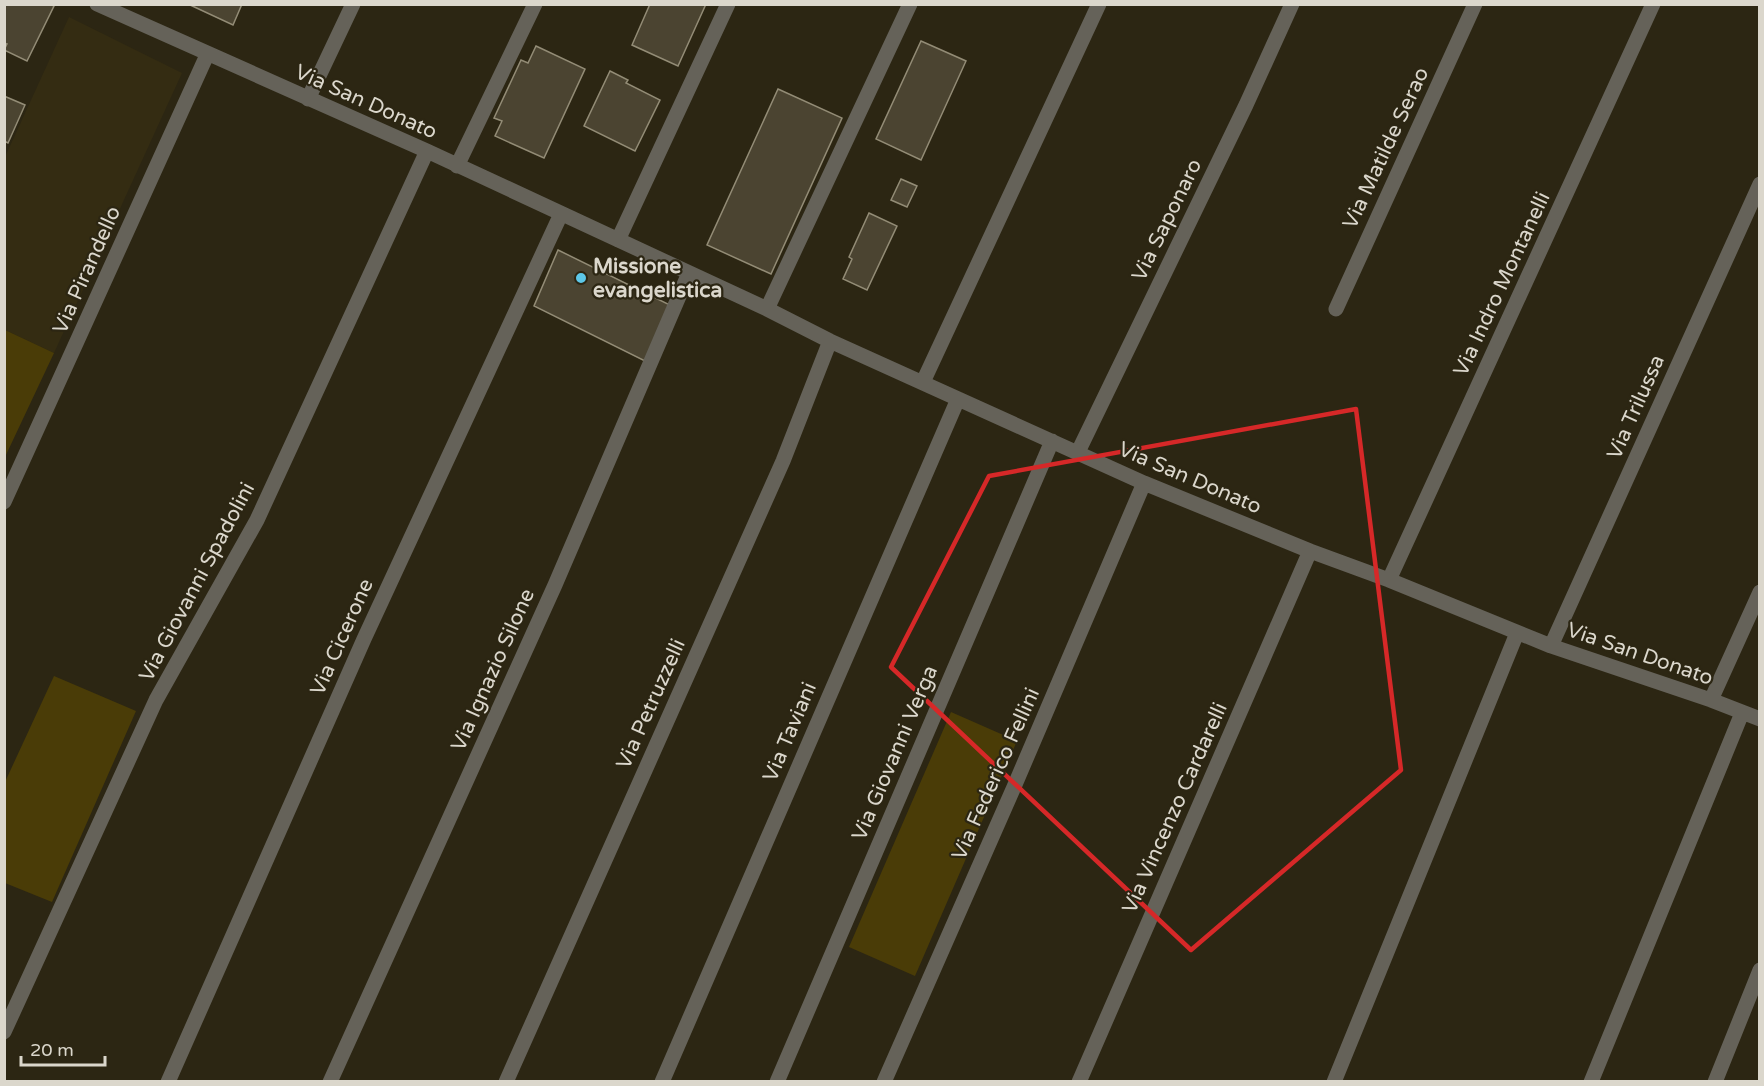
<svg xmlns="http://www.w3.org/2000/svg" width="1764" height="1086" font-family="'Varela Round',sans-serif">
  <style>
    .built { fill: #342c12 }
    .green { fill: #4a3c07 }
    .building { fill: #4b4431; stroke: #938c76; stroke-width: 1.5 }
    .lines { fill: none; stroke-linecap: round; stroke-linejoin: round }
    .minor { stroke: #656259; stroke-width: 15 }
    .marked { fill: none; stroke: #d62828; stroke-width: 4.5; stroke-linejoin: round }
    .poi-dot { fill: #5dc7e8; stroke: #2c2613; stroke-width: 2 }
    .labels { text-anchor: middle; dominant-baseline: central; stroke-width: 4.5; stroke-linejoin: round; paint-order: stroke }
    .street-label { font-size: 21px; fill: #dbd7cc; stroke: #2c2613 }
    .poi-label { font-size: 21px; font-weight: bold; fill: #dbd7cc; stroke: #2c2613; text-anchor: start }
  </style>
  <rect width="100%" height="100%" fill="#2c2613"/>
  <path class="built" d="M69 17 182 73 54 353 5 330V157Z"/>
  <path class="green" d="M5 330 54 353 5 457Z
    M54 676 136 711 52 902 5 883V782Z
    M951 712 1017 741 915 976 849 947Z"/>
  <path class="building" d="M4 4H50L54 6 27 61 4 50 7 44 4 43Z
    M188 4H242L233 25Z
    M650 4H706L678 66 632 45Z
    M921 41 966 61 921 160 876 139Z
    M536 46 585 69 544 158 495 136 502 121 494 118 521 60 528 63Z
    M610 71 628 80 626 83 660 100 635 151 584 126Z
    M778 89 842 118 771 274 707 245Z
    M4 96 25 105 8 143 4 141Z
    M901 179 917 186 907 207 891 200Z
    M869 213 897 226 867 290 843 279 852 259 849 257Z
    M558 250 674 307 647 362 534 306Z"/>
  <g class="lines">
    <path class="minor" d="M97 4 427 151 767 309 830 341 1144 483 1310 551 1389 580 1551 646 1711 700 1760 719
      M308 99 353 4
      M457 166 535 4
      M618 240 728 4
      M767 309 910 4
      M1336 309 1475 4
      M923 382 1099 4
      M1078 452 1246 105 1292 4
      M4 502 207 55
      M1389 580 1653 4
      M1551 646 1760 184
      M1711 700 1760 592
      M4 1032 156 700 257 520 427 151
      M168 1082 364 639 561 214
      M330 1082 555 585 689 273
      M506 1082 783 461 830 341
      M662 1082 958 399
      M777 1082 1052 441
      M884 1082 1014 787 1144 483
      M1079 1082 1310 551
      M1334 1082 1517 633
      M1591 1082 1742 713
      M1715 1082 1760 970"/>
  </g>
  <path class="marked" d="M1356 409 1401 770 1191 950 891 667 989 476Z"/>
  <circle class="poi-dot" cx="581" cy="278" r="6"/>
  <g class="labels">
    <g class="street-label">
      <text transform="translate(366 102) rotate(24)">Via San Donato</text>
      <text transform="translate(1386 148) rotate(-65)">Via Matilde Serao</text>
      <text transform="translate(1167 220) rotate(-64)">Via Saponaro</text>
      <text transform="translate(87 270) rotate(-66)">Via Pirandello</text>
      <text transform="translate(1502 284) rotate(-65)">Via Indro Montanelli</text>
      <text transform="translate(1636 407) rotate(-66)">Via Trilussa</text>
      <text transform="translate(1190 478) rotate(23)">Via San Donato</text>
      <text transform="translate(197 582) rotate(-62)">Via Giovanni Spadolini</text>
      <text transform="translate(342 637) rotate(-66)">Via Cicerone</text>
      <text transform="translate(1640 654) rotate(19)">Via San Donato</text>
      <text transform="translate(493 670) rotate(-66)">Via Ignazio Silone</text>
      <text transform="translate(651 704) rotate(-66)">Via Petruzzelli</text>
      <text transform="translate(790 732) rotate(-67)">Via Taviani</text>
      <text transform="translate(895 753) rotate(-67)">Via Giovanni Verga</text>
      <text transform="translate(996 774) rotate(-66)">Via Federico Fellini</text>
      <text transform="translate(1175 808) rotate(-66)">Via Vincenzo Cardarelli</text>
    </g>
    <g class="poi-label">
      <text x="593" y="266">Missione<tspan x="593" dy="24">evangelistica</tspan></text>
    </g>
  </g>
  <rect width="1764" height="1086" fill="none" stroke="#dbd7cc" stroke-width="12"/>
  <path d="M21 1056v9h84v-9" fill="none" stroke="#dbd7cc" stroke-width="3"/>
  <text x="30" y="1056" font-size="18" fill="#dbd7cc" stroke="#2c2613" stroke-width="4.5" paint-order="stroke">20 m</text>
</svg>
